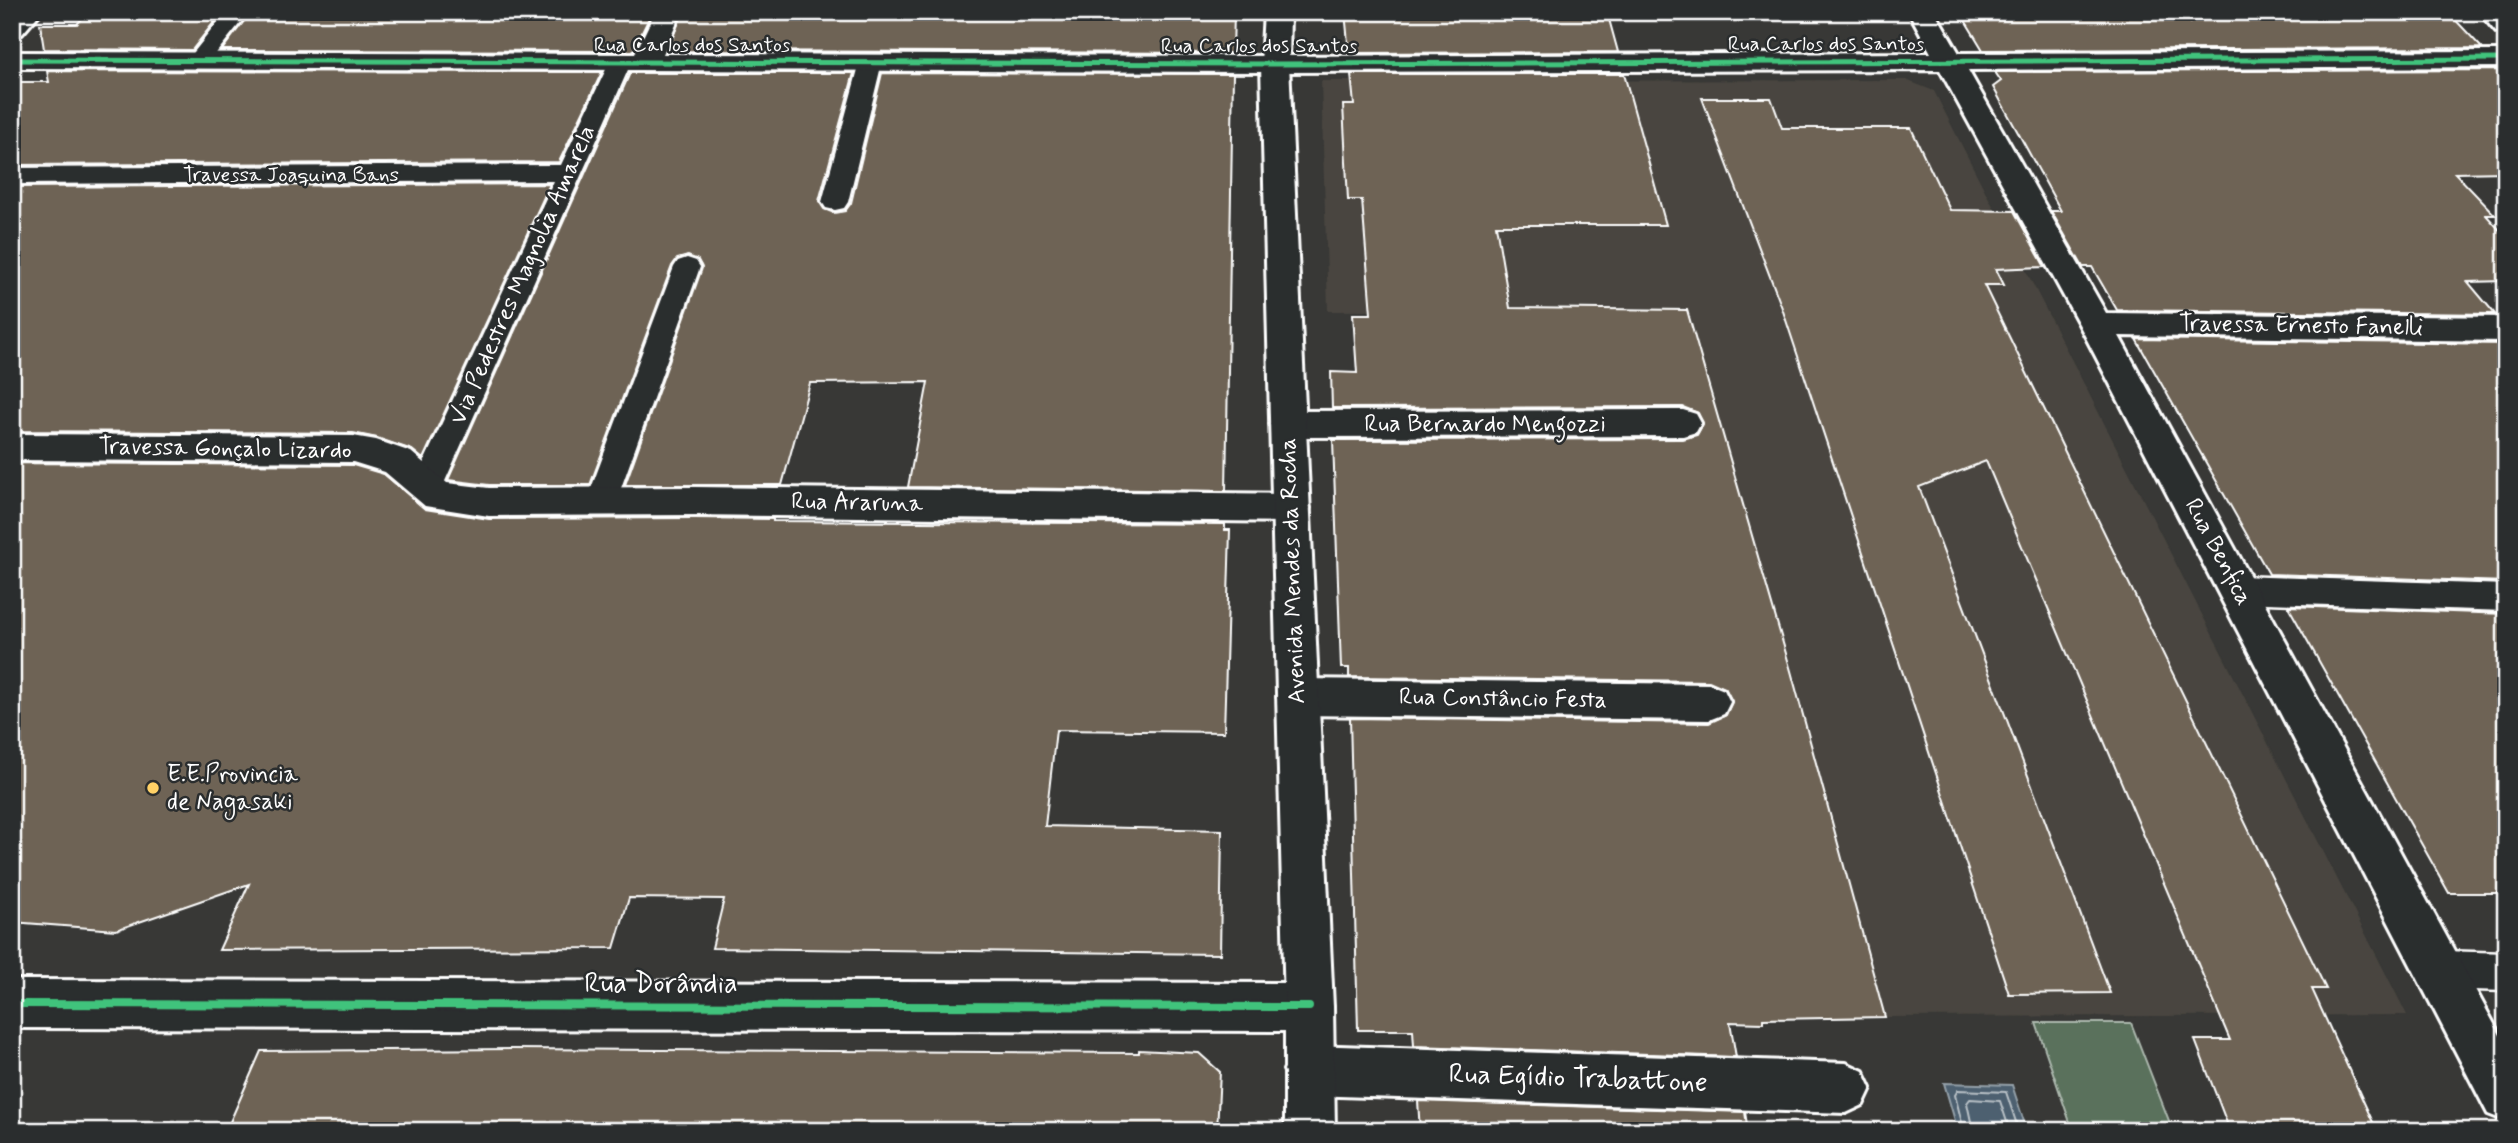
<svg xmlns="http://www.w3.org/2000/svg" width="2518" height="1143" font-family="Mynerve,sans-serif">
  <style>
    .built { fill: #48453f }
    .green { fill: #5a715c; stroke: #acb8ae; stroke-width: 2 }
    .water { fill: #4d6170; stroke: #94a0a9; stroke-width: 2 }
    .lines { fill: none; stroke-linecap: round; stroke-linejoin: round }
    .shore { stroke: #b8c0c6; stroke-width: 2 }
    .building { fill: #6e6354; stroke: #fff; stroke-width: 2 }
    .service-casing { stroke: #fff; stroke-width: 5 }
    .minor-casing { stroke: #fff; stroke-width: 6 }
    .tertiary-casing { stroke: #fff; stroke-width: 6 }
    .path { stroke: #fff; stroke-width: 3.5; stroke-dasharray: 4.5 4.5; stroke-linecap: butt }
    .service { fill: #2a2d2e; fill-rule: evenodd }
    .minor { fill: #2a2d2e; fill-rule: evenodd }
    .tertiary { fill: #2a2d2e; fill-rule: evenodd }
    .cycleway-far1-casing { stroke: #2a2d2e; stroke-width: 9 }
    .cycleway-casing { stroke: #2a2d2e; stroke-width: 12 }
    .cycleway-far1 { stroke: #40c37c; stroke-width: 5 }
    .cycleway { stroke: #40c37c; stroke-width: 8 }
    .poi-dot { fill: #ffd166; stroke: #2a2d2e; stroke-width: 2.5 }
    .labels { text-anchor: middle; dominant-baseline: central; stroke-width: 5; stroke-linejoin: round; paint-order: stroke }
    .far-street-label { font-size: 21px; fill: #fff; stroke: #2a2d2e }
    .street-label { font-size: 24px; fill: #fff; stroke: #2a2d2e }
    .poi-label { font-size: 24px; fill: #fff; stroke: #2a2d2e; text-anchor: start }
    .near-street-label { font-size: 28px; fill: #fff; stroke: #2a2d2e }
  </style>
  <rect width="100%" height="100%" fill="#383836"/>
  <filter id="ink" filterUnits="userSpaceOnUse"><feTurbulence type="fractalNoise" baseFrequency=".0143" numOctaves="2"/><feDisplacementMap in="SourceGraphic" scale="14" xChannelSelector="R" yChannelSelector="G"/><feConvolveMatrix kernelMatrix="1 2 1 2 8 2 1 2 1" color-interpolation-filters="sRGB"/></filter>
  <g filter="url(#ink)">
    <path class="built" d="M1906 80 1934 91 2407 1015 1885 1017 1791 671 1687 310 1328 311 1321 81Z"/>
    <path class="green" d="M2036 1023H2131L2173 1131H2073Z"/>
    <path class="water" d="M1944 1083 2012 1085 2027 1131H1958Z"/>
    <g class="lines">
      <path class="shore" d="M1964 1131 1955 1095 1958 1090 2006 1092 2019 1131
        M1973 1131 1967 1103 1970 1099 2000 1101 2010 1131"/>
    </g>
    <path class="building" d="M89 12H222L192 50 44 49 40 24H77Z
      M251 12H652L633 51 222 50Z
      M683 12H1234L1233 53 667 51Z
      M1345 12H1607L1618 52 1349 53Z
      M1960 12H2448L2482 48 1983 50Z
      M2502 70 2506 74V172L2455 173 2495 215H2486L2506 237V281L2468 282 2495 314 2117 310 2092 267H2083L2051 211H2061L1993 87 2001 81 1995 72Z
      M47 71 602 72 559 162 12 165V82H49Z
      M630 73H854L819 201 824 209 834 213 845 211 851 203 882 73 1233 74 1226 491 908 487 928 382 810 383 782 485H625L702 268 698 260 688 256 677 259 672 266 590 485H489L448 480Z
      M1351 74H1624L1666 225H1496L1510 308 1687 310 1791 671 1885 1017 1763 1019V1023L1730 1022 1736 1057 1414 1046 1413 1030H1358L1350 718 1709 723 1726 715 1732 701 1725 688 1709 681 1349 677V668H1341L1333 440 1683 439 1697 435 1703 424 1698 413 1683 407 1332 408 1331 372 1357 373 1353 314H1371L1362 200H1348L1343 105H1354Z
      M1702 98H1771L1782 128H1911L1950 210 2014 211 2045 267 1996 269 2004 285H1984L2326 989H2312L2377 1131H2230L2195 1040H2230L1986 461 1919 487 2110 993 2009 994 1782 308Z
      M550 184 423 459 412 450 377 438 353 433 12 431V187Z
      M2136 339 2506 344V582L2269 574Z
      M12 463 353 465 384 474 425 509 489 519 695 518 773 519V521L1225 524V530H1230L1224 732 1056 730 1045 826 1222 830 1220 954 712 948 724 899 629 898 614 948 219 950 249 884 116 930 12 922Z
      M2288 606 2506 614V893H2449Z
      M513 1049 1139 1053V1050L1199 1053 1220 1072 1217 1131H226L261 1051Z
      M1418 1101 1745 1112 1748 1131H1420Z"/>
    <g class="lines">
      <defs>
        <path id="service" d="M226 12H249L205 67H189L186 62Z
          M871 55 879 57 882 62 848 202 844 208 835 210 826 208 822 202 860 62 863 57Z
          M620 56 628 58 631 63 442 488 438 496 427 499 416 496 412 488 554 181 12 184V168L561 165 609 63 612 58Z
          M687 258 696 261 700 267 616 502 612 510 601 514 590 510 586 502 674 267 678 261Z
          M2238 576 2506 585V611L2238 602 2227 598 2222 589 2227 580Z
          M2441 951 2506 953V991L2441 989 2427 983 2422 970 2427 957Z"/>
        <path id="minor" d="M41 12 22 34 12 36 13 12Z
          M655 12H681L663 54 1275 56 1931 53 1909 12H1935L1959 53 2506 51V67L1968 70 2106 313 2506 317V341L2119 336 2506 1046V1121L2488 1114 2079 324 1940 70 1275 72 12 68V52L635 54Z
          M2479 12H2506V34L2496 32Z
          M1683 410 1696 414 1701 423 1696 432 1683 436 1288 437 1275 433 1270 424 1275 415 1288 411Z
          M12 434 353 436 376 440 411 452 447 483 489 488 695 487 1291 494 1304 498 1310 508 1304 518 1291 522 695 515 489 516 425 506 385 472 353 462 12 460Z
          M1298 679 1709 684 1724 690 1730 702 1724 714 1709 720 1298 715 1283 709 1277 697 1283 685Z
          M12 980 1309 983 1326 990 1333 1007 1326 1024 1309 1031 12 1028Z
          M1309 1045 1846 1063 1863 1071 1871 1088 1863 1105 1846 1113 1309 1095 1292 1087 1284 1070 1292 1053Z"/>
        <path id="tertiary" d="M1264 12H1290L1289 64 1333 1007 1335 1131H1285V1007L1261 64Z"/>
      </defs>
      <use href="#service" class="service-casing"/>
      <use href="#minor" class="minor-casing"/>
      <use href="#tertiary" class="tertiary-casing"/>
      <path class="path" d="M2183 12 2191 23"/>
      <use href="#service" class="service"/>
      <use href="#minor" class="minor"/>
      <use href="#tertiary" class="tertiary"/>
      <defs>
        <path id="cycleway-far1" d="M12 60 1275 64 2506 59"/>
        <path id="cycleway" d="M12 1004 1309 1007"/>
      </defs>
      <use href="#cycleway-far1" class="cycleway-far1-casing"/>
      <use href="#cycleway" class="cycleway-casing"/>
      <use href="#cycleway-far1" class="cycleway-far1"/>
      <use href="#cycleway" class="cycleway"/>
    </g>
  </g>
  <circle class="poi-dot" cx="153" cy="788" r="7"/>
  <g class="labels">
    <g class="far-street-label">
      <text x="1826" y="44">Rua Carlos dos Santos</text>
      <text x="692" y="45">Rua Carlos dos Santos</text>
      <text x="1259" y="46">Rua Carlos dos Santos</text>
      <text x="291" y="175">Travessa Joaquina Bans</text>
    </g>
    <g class="street-label">
      <text transform="translate(523 275) rotate(-66)">Via Pedestres Magnolia Amarela</text>
      <text transform="translate(2301 326) rotate(1)">Travessa Ernesto Fanelli</text>
      <text x="1485" y="424">Rua Bernardo Mengozzi</text>
      <text transform="translate(225 449) rotate(1)">Travessa Gonçalo Lizardo</text>
      <text transform="translate(857 503) rotate(1)">Rua Araruna</text>
      <text transform="translate(2218 552) rotate(62)">Rua Benfica</text>
      <text transform="translate(1293 571) rotate(-92)">Avenida Mendes da Rocha</text>
      <text transform="translate(1503 699) rotate(1)">Rua Constâncio Festa</text>
    </g>
    <g class="poi-label">
      <text x="167" y="774">E.E.Provincia<tspan x="167" dy="28">de Nagasaki</tspan></text>
    </g>
    <g class="near-street-label">
      <text x="661" y="984">Rua Dorândia</text>
      <text transform="translate(1578 1079) rotate(2)">Rua Egídio Trabattone</text>
    </g>
  </g>
  <rect width="2518" height="1143" fill="none" stroke="#2a2d2e" stroke-width="42"/>
  <rect x="21" y="21" width="2476" height="1101" fill="none" stroke="#fff" stroke-width="2.5" filter="url(#ink)"/>
</svg>
